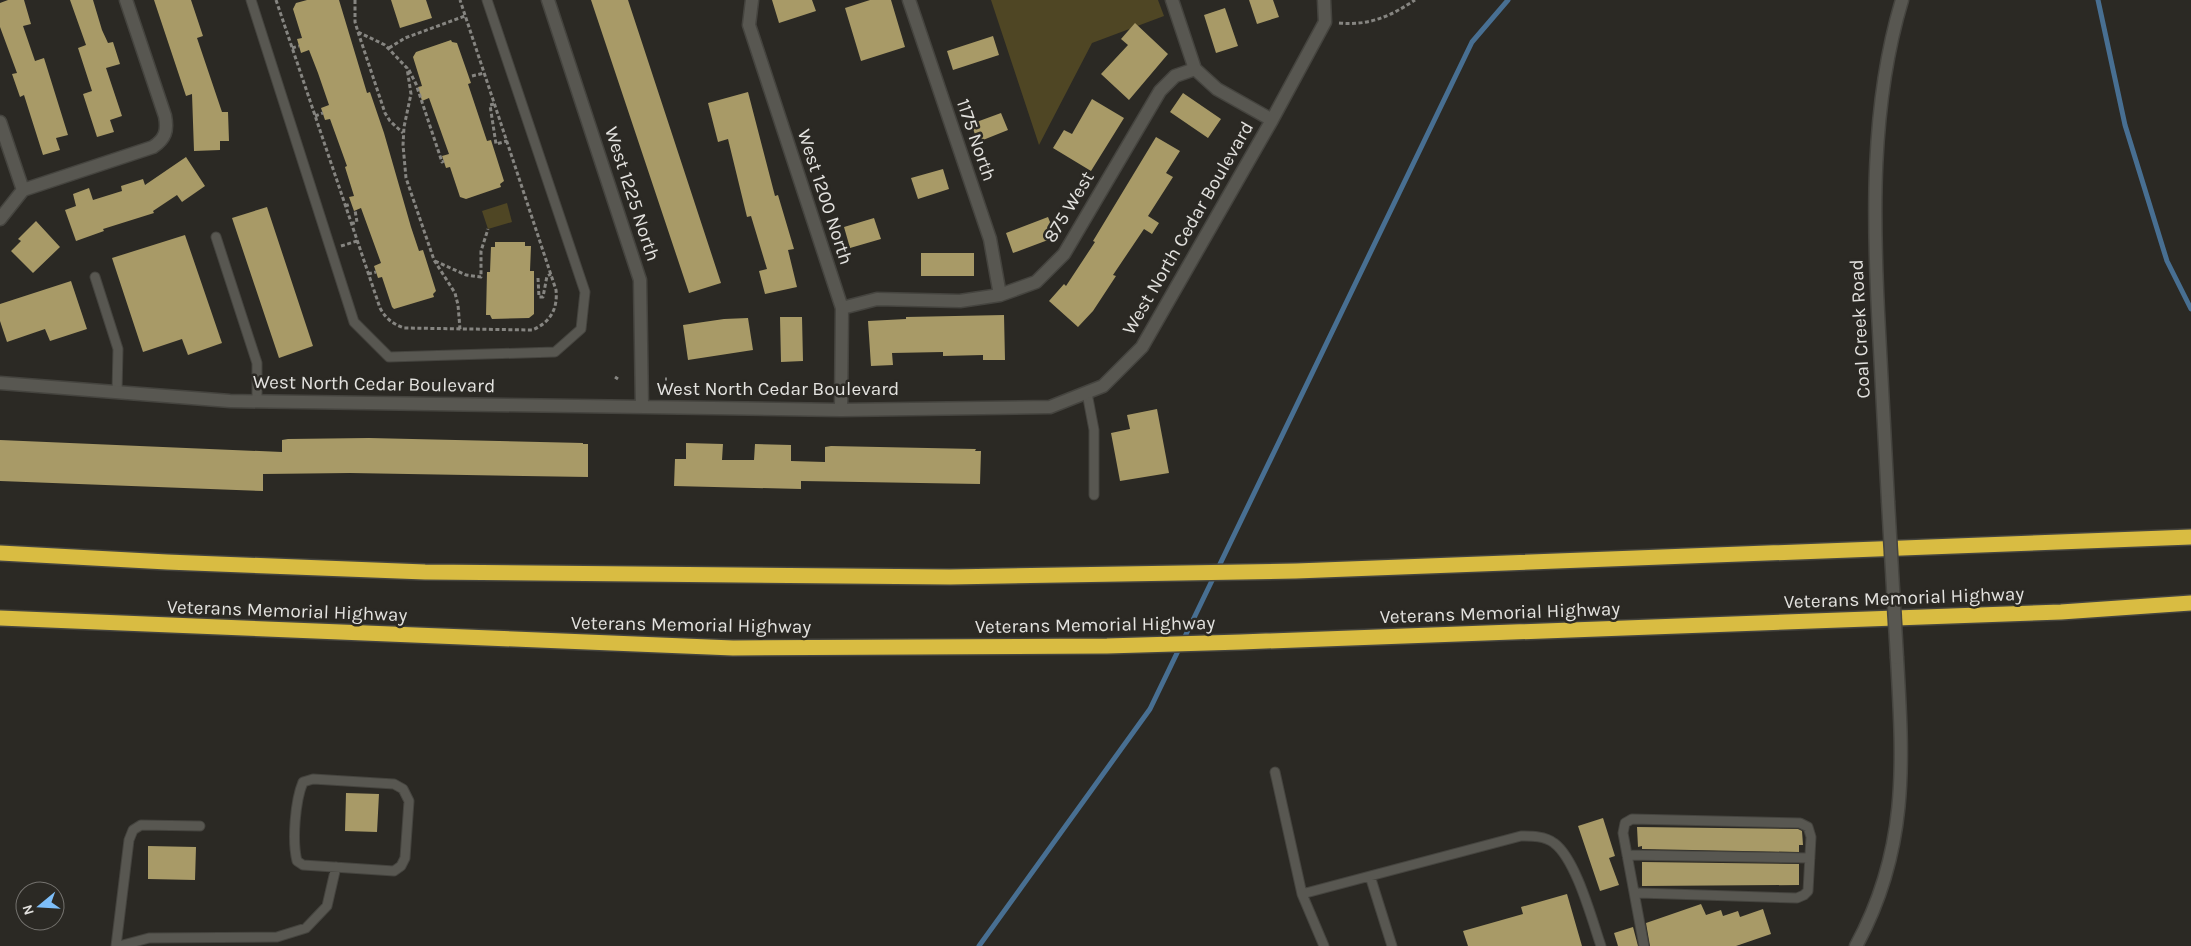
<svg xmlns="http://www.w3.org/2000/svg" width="2191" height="946" font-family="Karla,sans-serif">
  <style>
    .green { fill: #4f4624 }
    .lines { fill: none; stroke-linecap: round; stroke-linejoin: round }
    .stream { stroke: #486f92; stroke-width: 5 }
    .building { fill: #a89a67 }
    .lane-casing { stroke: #45443f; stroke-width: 11 }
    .street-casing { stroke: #45443f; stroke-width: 15 }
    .secondary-casing { stroke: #45443f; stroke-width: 15 }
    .highway-casing { stroke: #45443f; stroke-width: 18 }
    .path { stroke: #868581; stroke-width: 3; stroke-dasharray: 4 2.5; stroke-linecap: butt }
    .lane { stroke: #585751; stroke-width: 9 }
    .street { stroke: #585751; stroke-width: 12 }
    .secondary { stroke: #585751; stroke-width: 12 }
    .highway { stroke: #d9bc42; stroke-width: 15 }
    .secondary-bridge-casing { stroke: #45443f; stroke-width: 15; stroke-linecap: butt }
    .secondary-bridge { stroke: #585751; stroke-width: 12 }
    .labels { text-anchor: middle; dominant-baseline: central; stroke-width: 5; stroke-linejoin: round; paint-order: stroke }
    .street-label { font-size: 19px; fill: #e3e2df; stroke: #2b2924 }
  </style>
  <rect width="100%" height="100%" fill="#2b2924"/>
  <path class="green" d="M991 0H1158L1164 16 1092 43 1039 145Z
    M507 203 512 222 488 229 482 211Z"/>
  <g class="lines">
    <path class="stream" d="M2098 0 2125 125 2167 261 2191 309
      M979 946 1150 709 1472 42 1508 0"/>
  </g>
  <path class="building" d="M8 0H24L31 24 23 26 35 61 44 58 68 135 56 138 60 150 43 155 24 95 20 97 12 74 17 73 0 27V3Z
    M70 0H93L102 30 108 43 113 42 120 64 106 68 122 116 110 120 114 132 97 137 83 94 92 91 78 48 86 45Z
    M154 0H191L203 36 197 38 222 112H228L229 141H220V150L194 151 192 94 186 96Z
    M307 0H339L367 93 370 92 384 133 411 227 419 251 423 250 436 291 433 294 434 297 394 309 392 307 382 277 378 278 374 266 381 263 361 208 354 211 349 197 354 196 345 167 347 166 330 119 325 120 321 108 329 105 318 73 309 50 301 53 297 39 302 38 293 9 296 3Z
    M391 0H426L432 18 400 28Z
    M591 0H628L721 283 689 293Z
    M772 0H812L816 11 779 23Z
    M870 0H891L905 47 861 61 845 8Z
    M1249 0H1273L1279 17 1257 24Z
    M1225 8 1238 46 1216 53 1204 15Z
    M1135 23 1168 54 1129 100 1101 74 1128 45 1121 39Z
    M993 36 999 55 953 70 947 51Z
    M451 40 452 42 457 43 471 83 468 84 487 141 491 140 504 181 500 184 501 187 466 199 460 197 450 167 446 168 442 156 449 154 429 98 422 101 418 87 422 86 413 57 416 52Z
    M748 92 775 196 778 195 794 249 788 250 797 287 765 294 759 271 767 269 751 216 747 217 728 139 718 142 708 103Z
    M1183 93 1221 119 1208 138 1170 112Z
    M1092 99 1124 118 1091 171 1053 148 1064 130 1072 134Z
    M1001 113 1008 130 978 142 971 124Z
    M1156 137 1180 151 1166 173 1173 177 1148 216 1159 223 1152 234 1144 229 1113 275 1116 276 1093 311 1078 327 1049 301 1064 284 1066 286 1095 242 1093 241Z
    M186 157 205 186 182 202 177 195 153 211 154 213 103 229 104 231 76 241 65 210 76 206 73 194 89 188 93 200 122 191 121 186 143 179 145 185Z
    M943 169 949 189 918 199 911 178Z
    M267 207 313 346 279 358 232 218Z
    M1048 217 1056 237 1013 253 1006 233Z
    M874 218 881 239 850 248 844 227Z
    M36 221 60 247 33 273 11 251 21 241 18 239Z
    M185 235 222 343 188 355 182 339 143 352 112 258Z
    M495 242H525V246H531L530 271H534V314L529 318 492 319 490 315H486L487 272H490L491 247H495Z
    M921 253H974V276H921Z
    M71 281 87 329 50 341 45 329 7 342 0 321V304Z
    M1004 315 1005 360H983V355L943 356V352L892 353 893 365 871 366 868 321 906 319V317Z
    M780 317H802L803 361 781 362Z
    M748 318 753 350 688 360 683 325 724 319Z
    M1157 409 1169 473 1120 481 1111 433 1130 429 1127 415Z
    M369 438 583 443V444H588V477L350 473 263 474V491L0 481V440L282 452V440L288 439Z
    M686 443 723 444 722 460H754L755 444 791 445V461L825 462V447L831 446 976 449 975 451H981L980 484 801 481V489L674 486 675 459H686Z
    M346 793 379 794 377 832 345 831Z
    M1603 818 1615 856 1609 858 1619 885 1600 891 1578 826Z
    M1637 827 1798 829 1802 831 1803 845H1799V852L1642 849V846L1638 847Z
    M148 846 196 847 195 880 148 879Z
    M1642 862 1799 864V885L1642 886Z
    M1567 894 1582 946H1468L1463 931 1523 914 1521 907Z
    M1701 904 1706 915 1721 910 1723 916 1738 911 1740 917 1763 909 1771 934 1736 946H1650L1646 923Z
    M1633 927 1638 946H1618L1614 933Z"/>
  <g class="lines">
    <defs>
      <path id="lane" d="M251 0 354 322 389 357 555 352 581 329 585 292 487 0
        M216 237 257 363V401
        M95 277 118 349 117 392
        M1087 393 1094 430V495
        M1275 772 1302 894
        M313 779 394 784 403 789 409 801 405 858 401 866 394 871 303 865 297 861C292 841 295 801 303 782Z
        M1627 855 1810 858
        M1370 876 1392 946
        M1635 895 1639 893 1797 898 1804 895 1808 891 1811 837 1808 827 1800 823 1632 819 1625 823 1623 833 1644 946
        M116 946 129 840 133 830 141 825 200 826
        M119 946 149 938 277 937 306 928 327 906 336 867
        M1324 946 1302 894 1521 836C1532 836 1545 836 1554 843 1576 859 1592 920 1601 946"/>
      <path id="street" d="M548 0 640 280 642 407
        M752 0 749 25 842 308 841 410
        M909 0 990 239 1000 295
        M1172 0 1195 69 1217 89 1272 120
        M0 122 23 190
        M0 219 23 190 153 147C165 139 168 131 165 116L126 0
        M842 308 877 299 960 301 1000 295 1036 282 1064 254 1160 91 1175 76 1195 69
        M0 383 230 401 841 410 1050 407 1103 386 1142 347 1272 120 1325 22 1324 0"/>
      <path id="secondary" d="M1888 501C1885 444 1882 387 1879 331 1873 221 1870 106 1902 0
        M1856 946C1909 849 1903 763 1897 658"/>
      <path id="highway" d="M0 553 167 562 425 572 950 577 1296 571 2191 537
        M0 618 733 648 1107 646 1241 642 2061 612 2191 603"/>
    </defs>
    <use href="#lane" class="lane-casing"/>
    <use href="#street" class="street-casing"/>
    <use href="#secondary" class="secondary-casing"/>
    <use href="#highway" class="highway-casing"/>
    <path class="path" d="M276 0 380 308C386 319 393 324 404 328L532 330C550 323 558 309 556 290L460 0
      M355 0V22L358 32 385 45 407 68 411 94 404 127 403 145 406 178 434 260 455 293 458 305 460 329
      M1339 23C1369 26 1391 16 1415 0
      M358 32 385 113 390 121 403 133
      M292 48 299 46
      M389 48 405 38 465 16
      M409 70 416 84 442 162 444 161
      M472 76 484 73
      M494 104 490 105 496 144 507 141
      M315 116 323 113
      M345 206 351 204
      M351 224 357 222 355 210
      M341 246 357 241
      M435 261 466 275 481 277V251L488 229
      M368 274 376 272
      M538 278 539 297H543L547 276 551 274
      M615 377 618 379
      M665 379H667"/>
    <use href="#lane" class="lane"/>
    <use href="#street" class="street"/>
    <use href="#secondary" class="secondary"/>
    <use href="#highway" class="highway"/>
    <defs>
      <path id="secondary-bridge" d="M1888 501 1897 658"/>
    </defs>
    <use href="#secondary-bridge" class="secondary-bridge-casing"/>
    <use href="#secondary-bridge" class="secondary-bridge"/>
  </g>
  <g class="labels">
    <g class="street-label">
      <text transform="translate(976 140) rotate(71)">1175 North</text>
      <text transform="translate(632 194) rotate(72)">West 1225 North</text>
      <text transform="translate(825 197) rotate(72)">West 1200 North</text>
      <text transform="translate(1069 207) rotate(-59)">875 West</text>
      <text transform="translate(1188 228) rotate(-60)">West North Cedar Boulevard</text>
      <text transform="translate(1860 329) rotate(-93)">Coal Creek Road</text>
      <text transform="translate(374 384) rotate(1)">West North Cedar Boulevard</text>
      <text x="778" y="389">West North Cedar Boulevard</text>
      <text transform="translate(1904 598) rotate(-2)">Veterans Memorial Highway</text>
      <text transform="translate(287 611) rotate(2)">Veterans Memorial Highway</text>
      <text transform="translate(1500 613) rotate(-2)">Veterans Memorial Highway</text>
      <text transform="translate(691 625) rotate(1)">Veterans Memorial Highway</text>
      <text transform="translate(1095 625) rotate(-1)">Veterans Memorial Highway</text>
    </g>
  </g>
  <g transform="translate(40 906) rotate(252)"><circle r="24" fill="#2b2924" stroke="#75736f"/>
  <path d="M0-4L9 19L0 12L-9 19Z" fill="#7dbef9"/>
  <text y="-8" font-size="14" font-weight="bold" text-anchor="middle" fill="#e3e2df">N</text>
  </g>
</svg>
